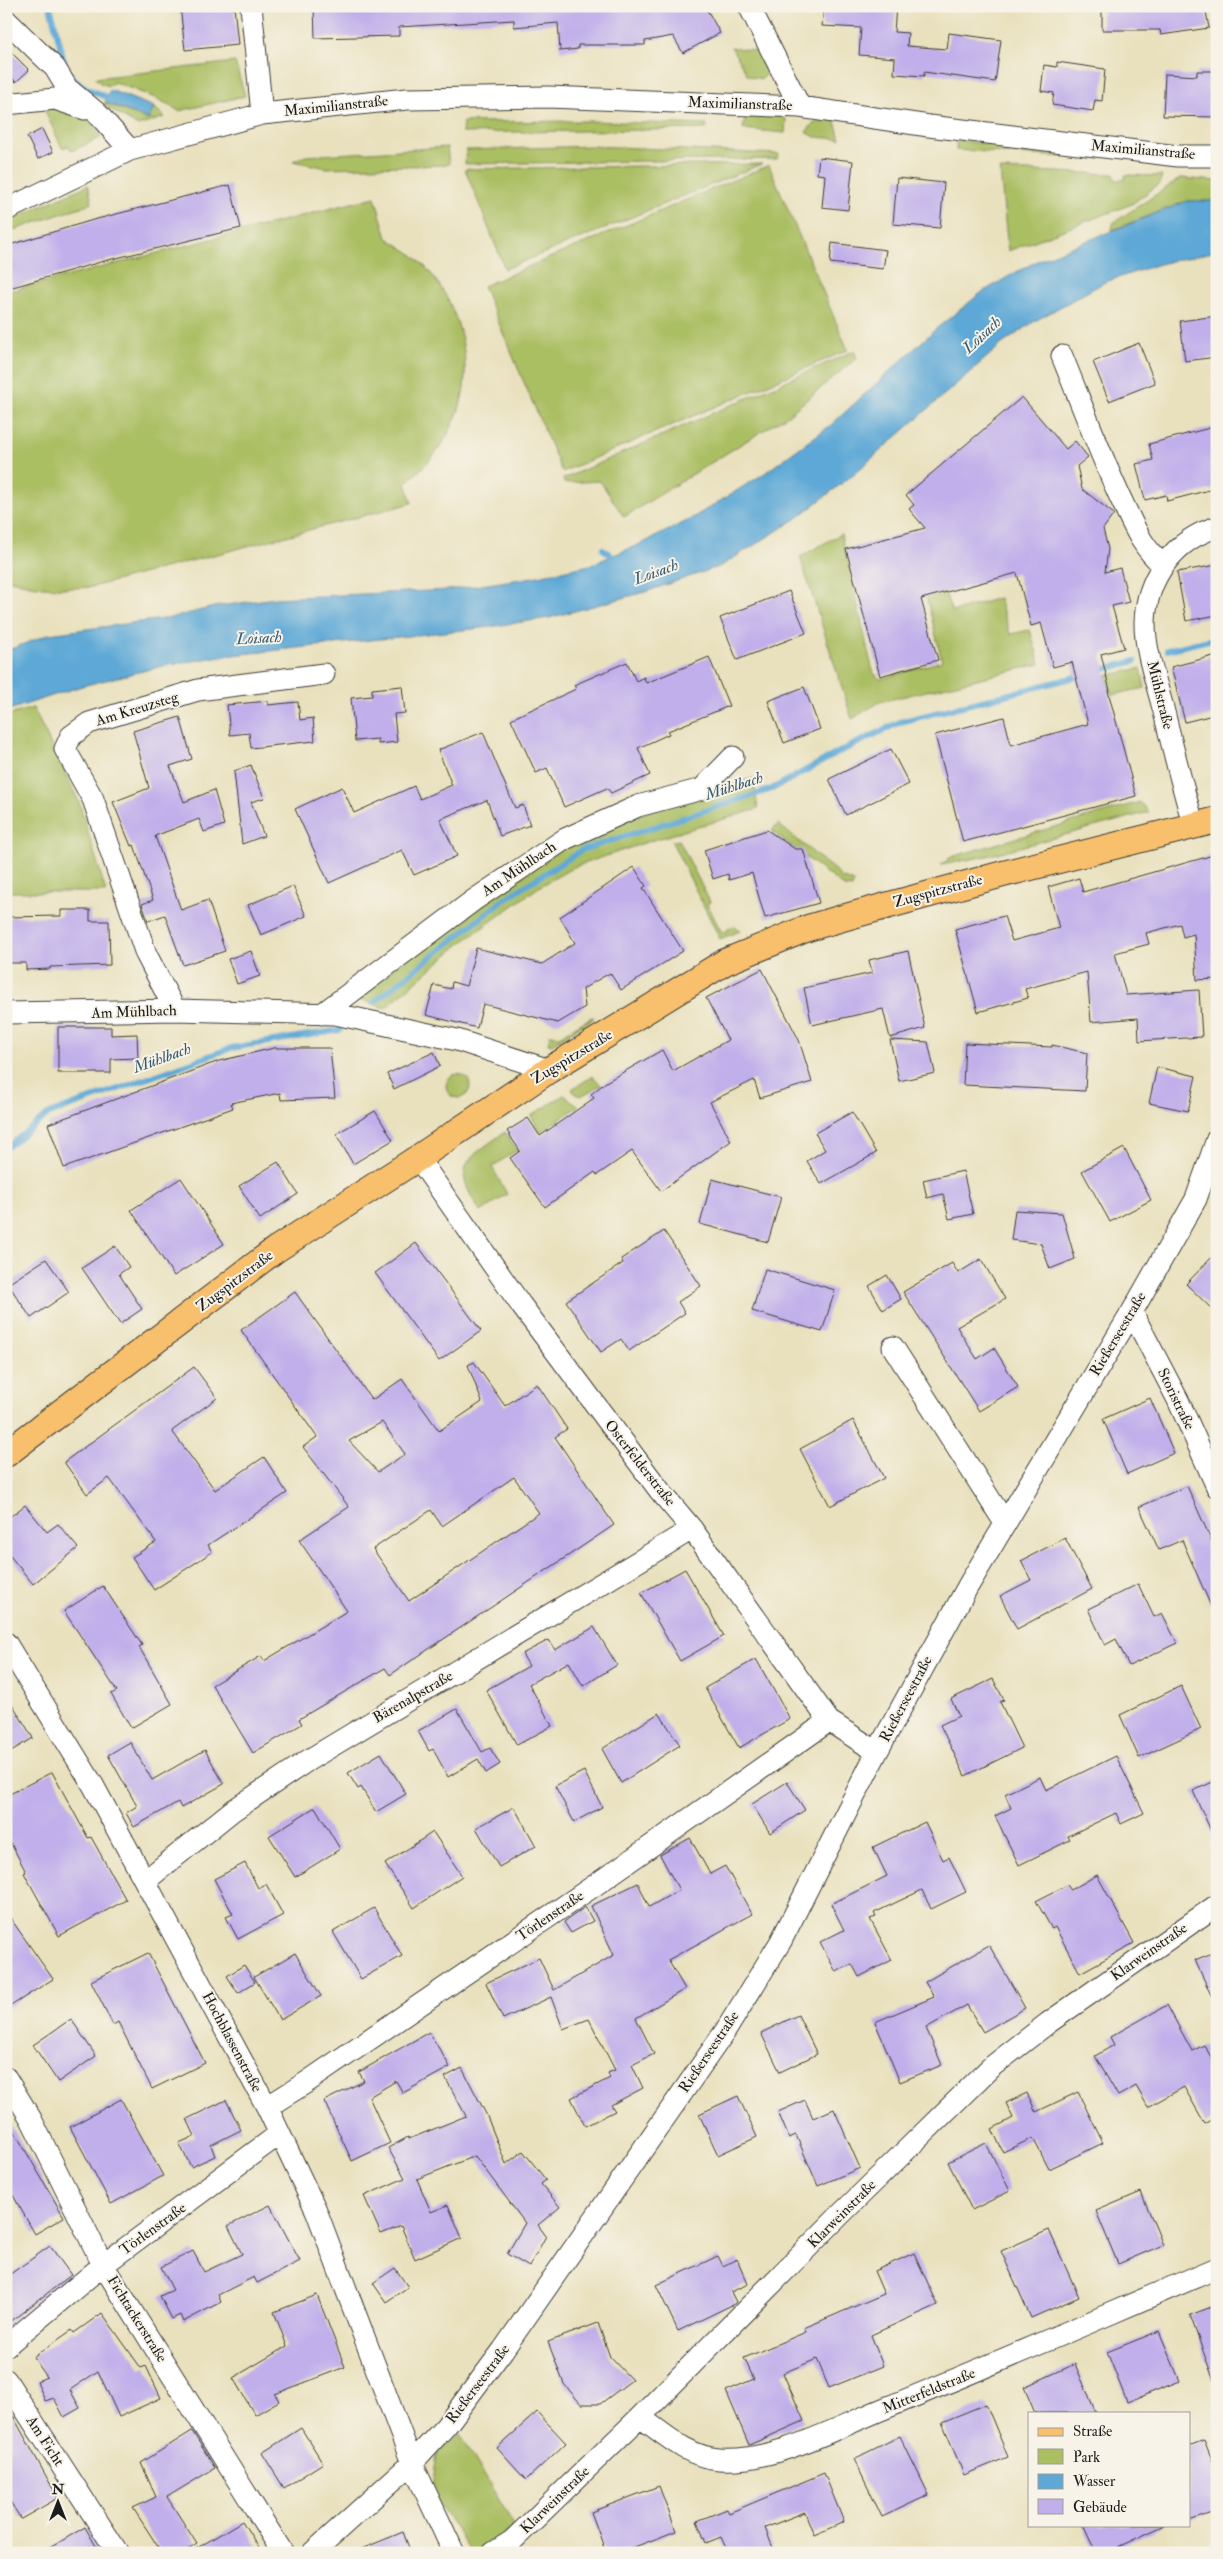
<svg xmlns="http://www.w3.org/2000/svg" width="1223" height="2559" font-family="'IM FELL Double Pica',serif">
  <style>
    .green { fill: #aabe62; stroke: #636d3f }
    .water { fill: #5da8d6; stroke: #3c6279 }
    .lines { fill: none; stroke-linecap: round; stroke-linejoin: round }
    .stream { stroke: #5da8d6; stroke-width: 6 }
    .building { fill: #c0afea; fill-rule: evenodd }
    .minor-casing { stroke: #3b3a34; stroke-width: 23 }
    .major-casing { stroke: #3b3a34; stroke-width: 28 }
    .minor { stroke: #fff; stroke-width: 21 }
    .major { stroke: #f8bf6c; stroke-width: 26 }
    .labels { text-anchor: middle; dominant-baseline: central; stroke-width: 4; stroke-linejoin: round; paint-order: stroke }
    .street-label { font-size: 15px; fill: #1c1c1c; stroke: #f7f3e8 }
    .water-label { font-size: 16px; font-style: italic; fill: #395b70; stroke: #f7f3e8 }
  </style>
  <rect width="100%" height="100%" fill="#f7f3e8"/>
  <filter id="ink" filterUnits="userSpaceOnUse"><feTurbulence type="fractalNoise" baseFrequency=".02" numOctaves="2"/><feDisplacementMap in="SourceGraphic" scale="10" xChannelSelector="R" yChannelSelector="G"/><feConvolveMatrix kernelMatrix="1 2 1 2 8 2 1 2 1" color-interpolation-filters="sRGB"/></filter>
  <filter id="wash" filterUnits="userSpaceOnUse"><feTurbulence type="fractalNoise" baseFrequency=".0096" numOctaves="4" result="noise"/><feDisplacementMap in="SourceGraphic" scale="20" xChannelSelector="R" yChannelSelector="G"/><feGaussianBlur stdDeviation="1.12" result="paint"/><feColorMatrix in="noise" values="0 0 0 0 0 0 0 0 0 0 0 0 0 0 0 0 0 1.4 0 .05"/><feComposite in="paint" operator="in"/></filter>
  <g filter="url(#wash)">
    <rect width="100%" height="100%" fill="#e9e1be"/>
    <path class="green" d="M731 47 756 51 767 58V71L762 79 748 76Z
      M235 62 245 96 179 111 158 99 114 82 109 86 100 83 95 78Z
      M105 103 148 120 154 107 165 117 138 126 103 105Z
      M43 106 83 112 102 137 72 151 69 146 62 148Z
      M747 111 779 113 786 119 785 133 743 129Z
      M834 117 840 139 815 137 806 132 813 124Z
      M590 121 707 125 706 129 462 133 463 122Z
      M956 140 1065 153 1064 157 956 150Z
      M593 146 779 154 777 159 465 164 466 150Z
      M447 147 449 164 445 165 327 168 293 161 306 156Z
      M762 164 505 269 465 169Z
      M769 165 848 350 562 472 483 286Z
      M1000 170 1114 174 1115 180H1125V175L1162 176 1159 184 1132 204 1008 251Z
      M1181 178 1217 181V201H1187L1112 230 1113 223Z
      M88 185 92 203 6 233V222Z
      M375 197 387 238C394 243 402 247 409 252 458 290 481 367 453 424 442 448 426 466 406 483L412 503 92 587C61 589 35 589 6 578V292Z
      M854 351 857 358 788 415 624 517 600 481 564 483 563 479Z
      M841 534 873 672 880 679 942 661 912 538 937 571 952 612 999 598 1010 634 1030 630 1040 664 880 702 852 719 800 557Z
      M1141 668 1145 688 1112 695 1106 676Z
      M33 708 79 802 106 892H6V716Z
      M753 778 758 809 650 841 574 867 539 887 461 943 385 1008 352 997 573 841 673 802Z
      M1140 802 1149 812 987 856 941 865 951 857Z
      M778 824 837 872 840 877 854 882 852 888 844 887 772 831Z
      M679 840 710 902 707 904 722 933 734 926 740 931 720 939 672 842Z
      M592 1017 594 1018 552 1044 548 1043 550 1035 559 1036Z
      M446 1086a12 12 0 1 1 24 0a12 12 0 1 1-24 0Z
      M593 1076 601 1085 581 1096 575 1094 572 1089Z
      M564 1095 579 1106 540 1132 531 1116Z
      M505 1132 517 1150 492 1167 507 1194 481 1212C450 1167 465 1160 505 1132Z
      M460 2434 515 2527 477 2553H471L431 2491 438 2450Z"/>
    <path class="water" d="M110 90 154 107 149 119 105 102Z
      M1187 201H1217V251L1159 264 1105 282 1035 321 1002 344 854 474 796 519 721 566 645 592 549 618 482 628 224 656 167 665 82 686 6 711V651L49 634 170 618 214 607 275 598 449 590 533 577 590 565 647 541 689 520 762 475 831 425 937 328 981 293 1011 275 1039 260Z"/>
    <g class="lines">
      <path class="stream" d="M50 6 65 65
        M70 74C79 88 100 94 114 100
        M603 549 617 560
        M1167 650 1217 638
        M1098 671 1135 661
        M374 1002 506 898 582 850 772 789 843 750 900 722 1083 675
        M6 1148 49 1114 231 1048 340 1030"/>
    </g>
    <g id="blocks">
      <path class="building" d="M180 6H234L238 45 185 50Z
        M314 6H705L720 33 683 53 673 36 645 41V45H578V49L560 51 558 23 514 27V20L399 27V36L315 38Z
        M824 6H896L894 32 908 33 907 46 947 49 949 33 1001 40 995 82 924 72V76L894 74 895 58 859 55 861 28 822 26Z
        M1102 6H1205L1209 28 1161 35 1160 30H1102Z
        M6 47 29 70 16 82 6 72Z
        M1057 62 1105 69 1102 101 1095 100 1093 111 1052 105 1054 93 1041 91 1044 65 1057 67Z
        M1197 71H1217V117L1163 116 1165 74 1197 76Z
        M42 129 53 152 38 159 27 137Z
        M819 157 853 161 848 210 822 207 825 175 817 174Z
        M897 178 944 183 940 228 893 224Z
        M230 185 241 228 104 261 6 289V246L93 220Z
        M832 243 886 250 883 269 830 263Z
        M1217 316V357L1185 361 1180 321Z
        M1139 343 1155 383 1109 401 1093 362Z
        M1022 397 1066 449 1075 441 1088 457 1077 466 1082 489 1114 514 1103 529 1108 549 1105 572 1120 568 1129 602 1112 606 1124 648 1101 654 1110 691H1108L1136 796 963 842 935 735 1004 717 1011 745 1088 724 1072 662 1053 667 1041 623 1031 626 1017 573 921 599 938 660 880 676 846 549 925 528 909 509 914 505 906 495Z
        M1217 426V488L1167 501 1166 495 1145 500 1136 464 1153 460 1149 444Z
        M1217 565V615L1186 621 1177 572Z
        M789 591 806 633 737 660 720 618Z
        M1217 655V714L1185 722 1171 667Z
        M709 657 729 706 668 731 669 734 638 748 650 775 611 793 607 788 564 807 547 768 536 773 511 719 576 689 574 685 627 662 636 681 644 677 646 683Z
        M402 686 405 713 394 714 397 742 378 744V739L355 741 351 698 372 696V689Z
        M804 687 820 729 784 743 768 701Z
        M268 701V705L298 702 300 720 313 718 315 741 251 748 249 733 230 735 227 705Z
        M180 717 192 759 170 766 184 802 214 790 224 825 204 832 199 819 155 836 181 910 208 900 225 951 183 965 165 915 148 921 142 904 153 900 134 845 131 846 113 802 149 788 133 731Z
        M483 732 515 808 523 805 530 825 500 836 487 800 440 819 457 856 414 875 402 850 329 883 295 809 342 787 354 813 414 786 420 799 452 785 438 750Z
        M891 749 909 784 846 815 829 779Z
        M251 765 264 798 251 802 264 836 242 844 234 771Z
        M767 830 795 849H803L819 903 765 918 752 873 729 880 728 874 713 879 704 850Z
        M1217 854V979L1197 980 1194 934 1183 937 1180 924 1146 933 1149 944 1115 953 1126 995 1199 990 1202 1037 1139 1041 1138 1018 1091 1022 1087 972 1025 989 1028 998 978 1012 955 929 1004 916 1012 941 1059 928 1048 887 1079 878 1083 892Z
        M634 867 646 886 643 888 683 951 621 990 610 973 594 982 583 989 585 1007 558 1023 483 1004 477 1028 426 1015 434 985 451 989 452 982 466 986 476 948 542 964 575 943 560 917Z
        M293 886 306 916 261 935 248 905Z
        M61 910H90V921H109L110 965 50 967V969L26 970V963H6V917L61 916Z
        M251 951 260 976 237 984 228 959Z
        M908 951 925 1028 890 1038 883 1009 812 1025 804 988 872 973 869 960Z
        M762 969 799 1040 812 1082 760 1098 754 1080 710 1102 731 1141 661 1191 632 1151 597 1175 595 1172 545 1207 510 1158 520 1151 507 1131 528 1118 540 1136 594 1098 591 1094 606 1082 662 1050 673 1071 728 1040 706 998Z
        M58 1027H111V1035L137 1034 138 1058 111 1059V1073H58Z
        M890 1040 928 1042 935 1073 899 1081Z
        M965 1043 1052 1047V1045L1087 1053 1085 1091 963 1085Z
        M274 1048H330L335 1098 281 1100 280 1093 231 1103 233 1108 64 1168 48 1124 219 1061Z
        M434 1052 440 1066 394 1089 387 1074Z
        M1157 1067 1196 1076 1188 1111 1149 1103Z
        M375 1111 393 1140 353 1164 336 1134Z
        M852 1112 876 1153 821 1184 807 1161 825 1150 815 1133Z
        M1124 1148 1151 1200 1110 1222 1082 1171Z
        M278 1162 298 1194 260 1219 239 1186Z
        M963 1171 973 1214 949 1219 943 1194 927 1198 923 1180Z
        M181 1178 224 1244 174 1276 131 1210Z
        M712 1179 781 1197 768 1242 700 1224Z
        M1015 1210 1062 1213 1075 1259 1050 1269 1041 1244 1011 1240Z
        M664 1231 701 1286 678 1302 685 1313 629 1351 621 1339 601 1352 566 1301 623 1263 621 1259Z
        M416 1243 481 1331 439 1361 375 1273Z
        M115 1246 129 1267 119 1274 142 1309 120 1324 82 1268Z
        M1217 1252V1314L1186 1284Z
        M46 1259 69 1292 31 1318 8 1284Z
        M981 1259 1005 1299 957 1327 977 1359 994 1348 1018 1387 979 1411 903 1292 952 1263 958 1273Z
        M765 1269 835 1290 822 1332 752 1311Z
        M887 1275 901 1299 883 1310 869 1286Z
        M295 1292 372 1400 402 1379 439 1431 482 1402 468 1365 474 1362 505 1406 537 1384 567 1429 555 1437 614 1525 390 1675 385 1668 299 1719 302 1724 253 1753 212 1685 261 1656 264 1661 347 1611 299 1540 349 1507 303 1447 317 1437 241 1330ZM382 1422 405 1454 378 1472 349 1441ZM514 1477 539 1513 409 1601 373 1549 431 1510 442 1526Z
        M194 1367 217 1398 172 1431 215 1490 264 1457 287 1493 208 1545 212 1552 154 1590 132 1557 156 1542 109 1478 87 1494 64 1462Z
        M1150 1398 1174 1453 1127 1474 1103 1419Z
        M853 1420 884 1478 830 1506 800 1449Z
        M1187 1486 1217 1553V1620L1182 1540 1159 1550 1139 1507Z
        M25 1505 47 1532 58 1524 78 1548 33 1584 6 1551V1520Z
        M1065 1538 1092 1589 1017 1629 1000 1596 1031 1580 1021 1561Z
        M685 1569 724 1636 680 1661 641 1593Z
        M1138 1584 1154 1617 1162 1613 1177 1643 1129 1666 1116 1639 1105 1645 1088 1609Z
        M103 1586 142 1645 139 1647 172 1704 131 1728 111 1694 117 1691 64 1611Z
        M594 1627 617 1665 583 1686 569 1662 529 1684 552 1726 517 1745 486 1690 529 1666 522 1654 549 1640 555 1650Z
        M756 1659 790 1719 739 1748 705 1688Z
        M993 1679 1004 1700 1000 1702 1022 1748 965 1776 940 1725 959 1716 951 1699Z
        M1181 1686 1201 1729 1139 1758 1120 1715Z
        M6 1694 33 1738 6 1754Z
        M457 1709 482 1752 490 1748 500 1764 486 1773 478 1759 448 1777 433 1749 429 1751 418 1731Z
        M659 1713 680 1745 621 1783 602 1749Z
        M130 1742 152 1780 205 1750 224 1784 181 1808 178 1802 134 1827 126 1813 137 1806 108 1755Z
        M381 1753 406 1794 376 1812 361 1787 358 1789 348 1773Z
        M1116 1756 1144 1813 1121 1824 1116 1813 1068 1836 1070 1840 1019 1865 995 1816 1011 1808 1005 1794 1040 1777 1046 1790Z
        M584 1771 602 1807 574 1822 555 1786Z
        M52 1772 88 1838 91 1837 126 1900 59 1936 24 1873 26 1872 6 1834V1796Z
        M1217 1780V1844L1193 1791Z
        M787 1782 805 1810 770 1833 752 1804Z
        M315 1807 340 1849 295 1877 269 1836Z
        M514 1807 536 1846 499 1867 476 1828Z
        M925 1822 943 1860 949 1857 966 1892 931 1909 922 1890 874 1913 876 1917 870 1919 892 1960 859 1977 852 1964 836 1972 820 1942 844 1930 831 1904 887 1876 873 1847Z
        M433 1832 462 1876 414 1908 385 1864Z
        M690 1838 710 1874 725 1866 752 1914 668 1960 685 1989 636 2018 654 2054 632 2065 643 2088 611 2105 615 2111 585 2126 571 2098 610 2078 608 2073 615 2070 589 2019 563 2029 551 1997 503 2019 486 1983 539 1958 554 1990 614 1955 591 1906 638 1883 649 1907 679 1890 660 1855Z
        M245 1863 258 1888 266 1884 283 1915 238 1939 226 1917 233 1914 214 1879Z
        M1097 1875 1134 1943 1080 1973 1055 1927 1052 1929 1036 1901 1067 1885 1071 1890Z
        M585 1907 593 1921 571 1933 564 1922Z
        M374 1908 402 1956 361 1979 333 1932Z
        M6 1912 53 1979 6 2009Z
        M989 1945 1025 2008 983 2032 967 2005 926 2028 942 2065 900 2082 875 2022 934 1997 925 1982Z
        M1217 1951V2008L1195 1960Z
        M148 1953 205 2063 152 2089 118 2022 113 2025 91 1981Z
        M295 1953 321 1996 280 2020 254 1977Z
        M244 1965 255 1982 238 1993 227 1976Z
        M1167 2005 1192 2051 1204 2045 1217 2067V2117L1205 2124 1184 2087 1148 2107 1136 2086 1118 2096 1095 2056 1114 2045 1110 2037Z
        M798 2015 817 2054 780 2072 761 2033Z
        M71 2019 96 2056 58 2082 33 2045Z
        M429 2032 450 2067 403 2093 396 2081 369 2097 390 2143 352 2161 324 2101 364 2081 359 2072Z
        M462 2068 486 2114 506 2164 523 2151 546 2180 541 2184 560 2207 538 2225 546 2236 529 2267 507 2254 525 2223 475 2156 417 2179 431 2212 448 2205 462 2238 415 2259 401 2226 381 2234 364 2196 405 2178 388 2148 408 2137 409 2139 466 2116 445 2077Z
        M1078 2092 1103 2143 1049 2169 1033 2138 1003 2152 992 2129 1013 2118 1006 2103 1027 2093 1036 2112Z
        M738 2096 757 2137 718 2155 699 2114Z
        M121 2099 163 2176 111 2204 70 2127Z
        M226 2100 241 2130 211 2145 215 2156 191 2167 179 2143 195 2136 187 2119Z
        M805 2100 813 2118 834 2109 860 2168 818 2186 796 2135 789 2138 778 2112Z
        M6 2117 64 2217 35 2234 6 2183Z
        M986 2143 1010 2191 972 2210 948 2162Z
        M1141 2192 1163 2245 1118 2264 1096 2211Z
        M270 2205 300 2261 257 2283 254 2277 218 2295 221 2302 183 2322 180 2315 172 2319 160 2296 173 2290 161 2267 193 2251 204 2272 242 2254 228 2226Z
        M1049 2230 1079 2297 1031 2318 1001 2251Z
        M50 2246 71 2275 6 2325V2277Z
        M914 2253 938 2305 871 2335 883 2366 829 2388 817 2359 783 2373 804 2421 749 2445 726 2391 754 2379 744 2358 806 2332 804 2328 884 2294 874 2271Z
        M718 2256 723 2266 737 2259 748 2284 731 2292 736 2302 734 2304 678 2331 656 2285Z
        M395 2268 408 2287 386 2302 373 2283Z
        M317 2295 345 2367 275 2394 279 2401 255 2415 233 2378 287 2346 274 2312Z
        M1217 2305V2384H1215L1190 2315Z
        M102 2313 141 2368 146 2366 161 2398 119 2417 98 2371 70 2390 80 2408 64 2417 54 2398 45 2401 37 2381 47 2377 33 2357 72 2330 74 2333Z
        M598 2323 610 2357 632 2380 600 2404H581L564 2384 548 2342Z
        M1159 2331 1180 2381 1127 2402 1107 2352Z
        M1075 2364 1096 2413H1035L1024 2387Z
        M6 2403 58 2498 21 2519 6 2495Z
        M986 2404 1008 2457 964 2475 942 2422Z
        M537 2412 566 2443 526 2480 497 2448Z
        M301 2428 323 2463 284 2488 262 2453Z
        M192 2431 215 2468 167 2497 197 2544 184 2553H162L133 2508 156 2497 141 2463Z
        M900 2436 929 2495 882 2517 854 2459Z
        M1204 2440 1217 2472V2511L1189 2521V2446Z
        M824 2473 844 2522 814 2535 805 2512 765 2528 773 2548 762 2553H728L721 2537 706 2543 697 2521 727 2509 729 2513Z
        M659 2486 676 2531 619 2553H606L591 2512Z
        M242 2521 262 2553H189Z
        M1083 2525H1165L1105 2553H1096Z
        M85 2527 100 2553H41Z
        M403 2532 411 2553H355L354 2552Z"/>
    </g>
  </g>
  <g filter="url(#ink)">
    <use href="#blocks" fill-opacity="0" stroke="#3b3a34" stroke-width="1"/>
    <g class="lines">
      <defs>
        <path id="minor" d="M251 6 262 114
          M749 6 800 107
          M6 20 55 68 67 88 97 113 130 150
          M6 104 55 99 85 109
          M6 210 130 150 262 114 407 99 548 97 800 107 929 126 1178 156H1217
          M1062 356C1081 403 1099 451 1120 497 1132 522 1141 547 1163 565
          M1194 826C1183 790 1174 753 1165 716 1158 686 1145 654 1145 623 1146 578 1174 540 1217 527
          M175 1010 146 954 93 799 65 749 71 736 89 723 198 690 324 674
          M6 1013 175 1010 335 1014 457 1040 549 1070
          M322 1014 474 900 565 839 638 806 702 789 733 757
          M418 1158 521 1305 660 1491 692 1529 829 1721 877 1752
          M1132 1312 1178 1400 1217 1487
          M893 1347 1005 1523
          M6 1643 93 1785 267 2107 316 2210 412 2463 312 2553
          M145 1881 232 1811 307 1761 692 1529
          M6 2078 31 2119 103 2265 283 2553
          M267 2107 307 2082 601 1881 829 1721
          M6 2346 103 2265 278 2135
          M6 2380 118 2553
          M640 2417C664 2434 688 2457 719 2459 772 2463 834 2429 883 2409 995 2364 1106 2315 1217 2268
          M454 2553 412 2463 446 2426 503 2350 726 2030 781 1941 877 1752 968 1586 1132 1312 1196 1199 1217 1139
          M493 2553 512 2541 640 2417 840 2215 990 2068 1048 2023 1217 1905"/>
        <path id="major" d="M6 1454 275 1250 418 1158 549 1070 725 962 808 928 853 915 1003 874 1217 820"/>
      </defs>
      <use href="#minor" class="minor-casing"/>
      <use href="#major" class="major-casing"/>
      <use href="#minor" class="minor"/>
      <use href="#major" class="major"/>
    </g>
  </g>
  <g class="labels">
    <g class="street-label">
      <text transform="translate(740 104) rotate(2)">Maximilianstraße</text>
      <text transform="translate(336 106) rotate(-6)">Maximilianstraße</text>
      <text transform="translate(1143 150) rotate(5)">Maximilianstraße</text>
      <text transform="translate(1160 695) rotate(76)">Mühlstraße</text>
      <text transform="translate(137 709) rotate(-17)">Am Kreuzsteg</text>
      <text transform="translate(519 869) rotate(-34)">Am Mühlbach</text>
      <text transform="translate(938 891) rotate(-15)">Zugspitzstraße</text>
      <text transform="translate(134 1012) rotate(-2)">Am Mühlbach</text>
      <text transform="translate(572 1057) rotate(-31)">Zugspitzstraße</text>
      <text transform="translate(235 1281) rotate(-37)">Zugspitzstraße</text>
      <text transform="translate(1118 1334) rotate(-59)">Rießerseestraße</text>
      <text transform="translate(1176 1399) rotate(64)">Storistraße</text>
      <text transform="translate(640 1463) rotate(52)">Osterfelderstraße</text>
      <text transform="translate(413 1697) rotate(-30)">Bärenalpstraße</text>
      <text transform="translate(906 1699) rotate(-62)">Rießerseestraße</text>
      <text transform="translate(550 1916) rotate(-34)">Törlenstraße</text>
      <text transform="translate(1149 1952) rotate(-35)">Klarweinstraße</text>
      <text transform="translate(232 2042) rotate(62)">Hochblassenstraße</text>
      <text transform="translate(709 2052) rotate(-56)">Rießerseestraße</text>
      <text transform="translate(842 2214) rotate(-45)">Klarweinstraße</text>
      <text transform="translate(153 2229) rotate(-36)">Törlenstraße</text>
      <text transform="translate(137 2319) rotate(58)">Fichtackerstraße</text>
      <text transform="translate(478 2384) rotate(-53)">Rießerseestraße</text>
      <text transform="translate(929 2391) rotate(-22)">Mitterfeldstraße</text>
      <text transform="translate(45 2441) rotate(57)">Am Ficht</text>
      <text transform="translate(555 2500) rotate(-44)">Klarweinstraße</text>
    </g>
    <g class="water-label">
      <text transform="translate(982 335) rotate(-43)">Loisach</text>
      <text transform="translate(656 572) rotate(-20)">Loisach</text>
      <text transform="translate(259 638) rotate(-3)">Loisach</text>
      <text transform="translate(734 786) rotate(-18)">Mühlbach</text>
      <text transform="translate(162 1058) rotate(-20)">Mühlbach</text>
    </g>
  </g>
  <rect width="1223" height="2559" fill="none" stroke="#f7f3e8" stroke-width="25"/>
  <rect x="1028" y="2412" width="162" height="115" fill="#f7f3e8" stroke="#9f9d96"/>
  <rect x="1038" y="2428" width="25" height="8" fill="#f8bf6c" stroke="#9f9d96"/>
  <text x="1073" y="2436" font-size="15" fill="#1c1c1c">Straße</text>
  <rect x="1038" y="2449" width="25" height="15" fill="#aabe62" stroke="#9f9d96"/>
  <text x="1073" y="2462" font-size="15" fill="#1c1c1c">Park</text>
  <rect x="1038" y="2474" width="25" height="15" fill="#5da8d6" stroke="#9f9d96"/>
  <text x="1073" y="2486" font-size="15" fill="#1c1c1c">Wasser</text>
  <rect x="1038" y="2499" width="25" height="15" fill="#c0afea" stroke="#9f9d96"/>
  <text x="1073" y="2512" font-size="15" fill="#1c1c1c">Gebäude</text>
  <g transform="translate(58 2502)" stroke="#f7f3e8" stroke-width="4" paint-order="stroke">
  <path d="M0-4L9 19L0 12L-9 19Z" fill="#1c1c1c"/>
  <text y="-8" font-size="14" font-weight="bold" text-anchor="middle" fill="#1c1c1c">N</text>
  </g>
</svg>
